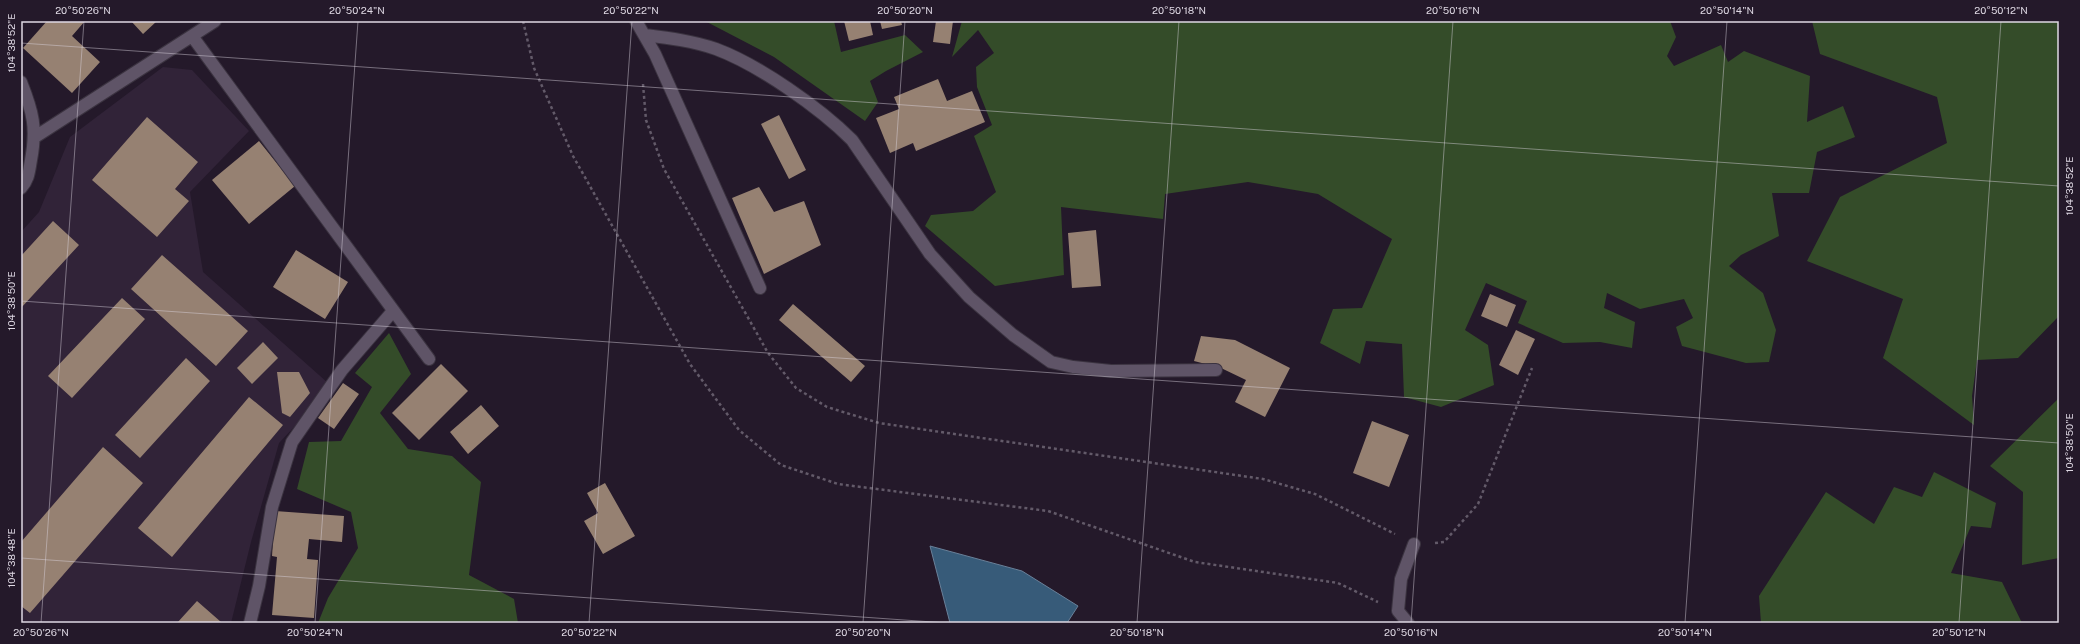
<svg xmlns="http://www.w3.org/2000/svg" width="2080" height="644" font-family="'Public Sans',sans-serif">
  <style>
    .built { fill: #312338 }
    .forest { fill: #344c29 }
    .water { fill: #375b79; stroke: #698099 }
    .building { fill: #968172 }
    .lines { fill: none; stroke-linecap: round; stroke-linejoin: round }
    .street-casing { stroke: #3b3340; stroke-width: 14 }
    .path { stroke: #635a69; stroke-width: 2.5; stroke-dasharray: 3 3; stroke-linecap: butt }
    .street { stroke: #5f5467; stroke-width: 12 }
    .ticks { fill: none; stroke: #ded8e3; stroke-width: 1; stroke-opacity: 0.45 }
    .neatline { fill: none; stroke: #ded8e3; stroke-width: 1.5 }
    .ticks-label { font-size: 10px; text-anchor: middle; fill: #ded8e3 }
  </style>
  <rect width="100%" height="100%" fill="#24192a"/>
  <path class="built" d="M163 67 192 70 249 131 190 192 203 272 328 383 296 425 279 443 251 542 231 623H21V232L39 212 70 137Z"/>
  <path class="forest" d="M705 21H834L841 52 905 35 923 52 886 71 870 81 878 102 865 121 774 57Z
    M962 21H1670L1676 37 1667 56 1674 66 1721 45 1728 62 1744 51 1810 76 1807 122 1843 106 1855 137 1817 152 1809 193H1772L1779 236 1741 255 1729 266 1763 293 1776 330 1769 362 1746 363 1682 346 1676 327 1693 318 1684 299 1640 309 1607 293 1604 308 1635 322 1632 348 1600 342 1563 343 1518 323 1527 301 1486 283 1465 330 1488 345 1494 385 1441 407 1404 397 1402 344 1366 341 1360 364 1320 343 1333 309 1362 308 1392 239 1318 194 1248 182 1165 194 1163 219 1061 207 1064 275 995 286 925 226 931 215 973 211 996 192 974 136 992 125 977 87 976 67 994 53 978 30 952 57Z
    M1812 21H2059V316L2018 358 1977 360 1972 396 1974 425 1883 358 1903 299 1807 261 1840 197 1947 143 1937 97 1820 54Z
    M389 333 411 374 380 413 408 449 452 456 481 482 469 575 514 599 518 623H318L328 598 358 548 351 512 297 489 309 442 341 441 372 387 355 373Z
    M2059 398V558L2022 565 2023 492 1990 466Z
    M1934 472 1996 503 1991 528 1971 526 1951 573 2002 582 2022 623H1761L1759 596 1826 492 1874 524 1894 487 1922 497Z"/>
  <path class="water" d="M930 546 1022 571 1078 606 1067 623H950Z"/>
  <path class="building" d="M47 21H85L72 36 100 62 72 93 23 48Z
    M131 21H157L143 34Z
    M844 21H870L873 35 849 41Z
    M880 21H901L902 25 882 29Z
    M936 21H953L950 44 933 42Z
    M938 79 947 101 972 91 985 122 916 151 913 143 890 153 876 118 899 109 894 97Z
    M779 115 806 170 789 179 761 124Z
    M147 117 198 162 175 189 189 201 157 237 92 180Z
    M259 141 295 186 249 224 212 180Z
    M759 187 774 212 804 201 821 245 764 274 732 198Z
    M53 221 79 245 21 308V256Z
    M1096 230 1101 286 1072 288 1068 233Z
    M296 250 348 282 325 319 273 287Z
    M162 255 248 331 216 366 131 289Z
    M1490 294 1516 305 1507 327 1481 316Z
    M122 298 145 319 72 398 48 376Z
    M793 304 865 366 851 382 779 320Z
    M1516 330 1535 339 1518 375 1499 365Z
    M1201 336 1235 340 1290 368 1265 417 1235 402 1246 380 1221 368 1194 361Z
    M263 342 278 358 252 384 237 368Z
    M186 358 210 381 140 458 115 435Z
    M441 364 468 391 419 440 392 413Z
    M277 372H299L310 393 290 417 282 413Z
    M343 383 359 394 334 429 318 418Z
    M249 397 283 425 172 557 138 528Z
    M481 405 499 426 468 454 450 432Z
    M1372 421 1409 435 1389 487 1353 473Z
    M103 447 143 483 30 613 21 606V542Z
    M605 483 635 536 603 554 584 521 598 513 587 493Z
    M275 511 344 516 342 542 309 539 307 559 318 560 314 618 272 615 277 557 272 556Z
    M197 601 221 622 220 623H177Z"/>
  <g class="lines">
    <defs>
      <path id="street" d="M636 21 655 54 760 288
        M645 35C669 38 693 41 716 49 759 65 820 108 852 140L930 254 969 297 1013 335 1051 362 1073 367 1111 371 1216 370
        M192 36 429 359
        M21 82C33 112 37 128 31 160 29 171 29 179 21 188
        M35 137 215 21
        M250 623 259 586 272 507 292 442 342 370 393 311
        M1408 623 1398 611 1401 579 1414 544"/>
    </defs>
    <use href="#street" class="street-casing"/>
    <path class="path" d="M523 21 534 68 573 156 690 364 739 430 781 465 838 484 1048 511 1195 562 1338 583 1378 602
      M643 84 646 120 664 169 768 353 796 388 827 407 879 423 1263 479 1315 494 1395 534
      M1435 543 1444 542 1478 504 1532 368"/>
    <use href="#street" class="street"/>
  </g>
  <path class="ticks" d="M21 43 2059 186M21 301 2059 443M21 558 947 623M41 623 84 21M315 623 358 21M589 623 632 21M863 623 905 21M1137 623 1179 21M1411 623 1453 21M1685 623 1727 21M1959 623 2001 21"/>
  <rect width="2080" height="644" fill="none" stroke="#24192a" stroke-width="44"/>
  <rect x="22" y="22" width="2036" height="600" class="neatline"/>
  <g class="ticks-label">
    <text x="83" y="14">20°50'26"N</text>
    <text x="357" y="14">20°50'24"N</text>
    <text x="631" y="14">20°50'22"N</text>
    <text x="905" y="14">20°50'20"N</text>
    <text x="1179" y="14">20°50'18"N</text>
    <text x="1453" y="14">20°50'16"N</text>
    <text x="1727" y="14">20°50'14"N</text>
    <text x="2001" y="14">20°50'12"N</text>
    <text transform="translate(11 43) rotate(-90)" y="4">104°38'52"E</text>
    <text transform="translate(2069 186) rotate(-90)" y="4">104°38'52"E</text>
    <text transform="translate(11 301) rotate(-90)" y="4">104°38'50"E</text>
    <text transform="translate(2069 443) rotate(-90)" y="4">104°38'50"E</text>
    <text transform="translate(11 558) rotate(-90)" y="4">104°38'48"E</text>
    <text x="41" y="636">20°50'26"N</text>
    <text x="315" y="636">20°50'24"N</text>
    <text x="589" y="636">20°50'22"N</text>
    <text x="863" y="636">20°50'20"N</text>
    <text x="1137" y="636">20°50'18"N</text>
    <text x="1411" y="636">20°50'16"N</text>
    <text x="1685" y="636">20°50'14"N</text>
    <text x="1959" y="636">20°50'12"N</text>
  </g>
</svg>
